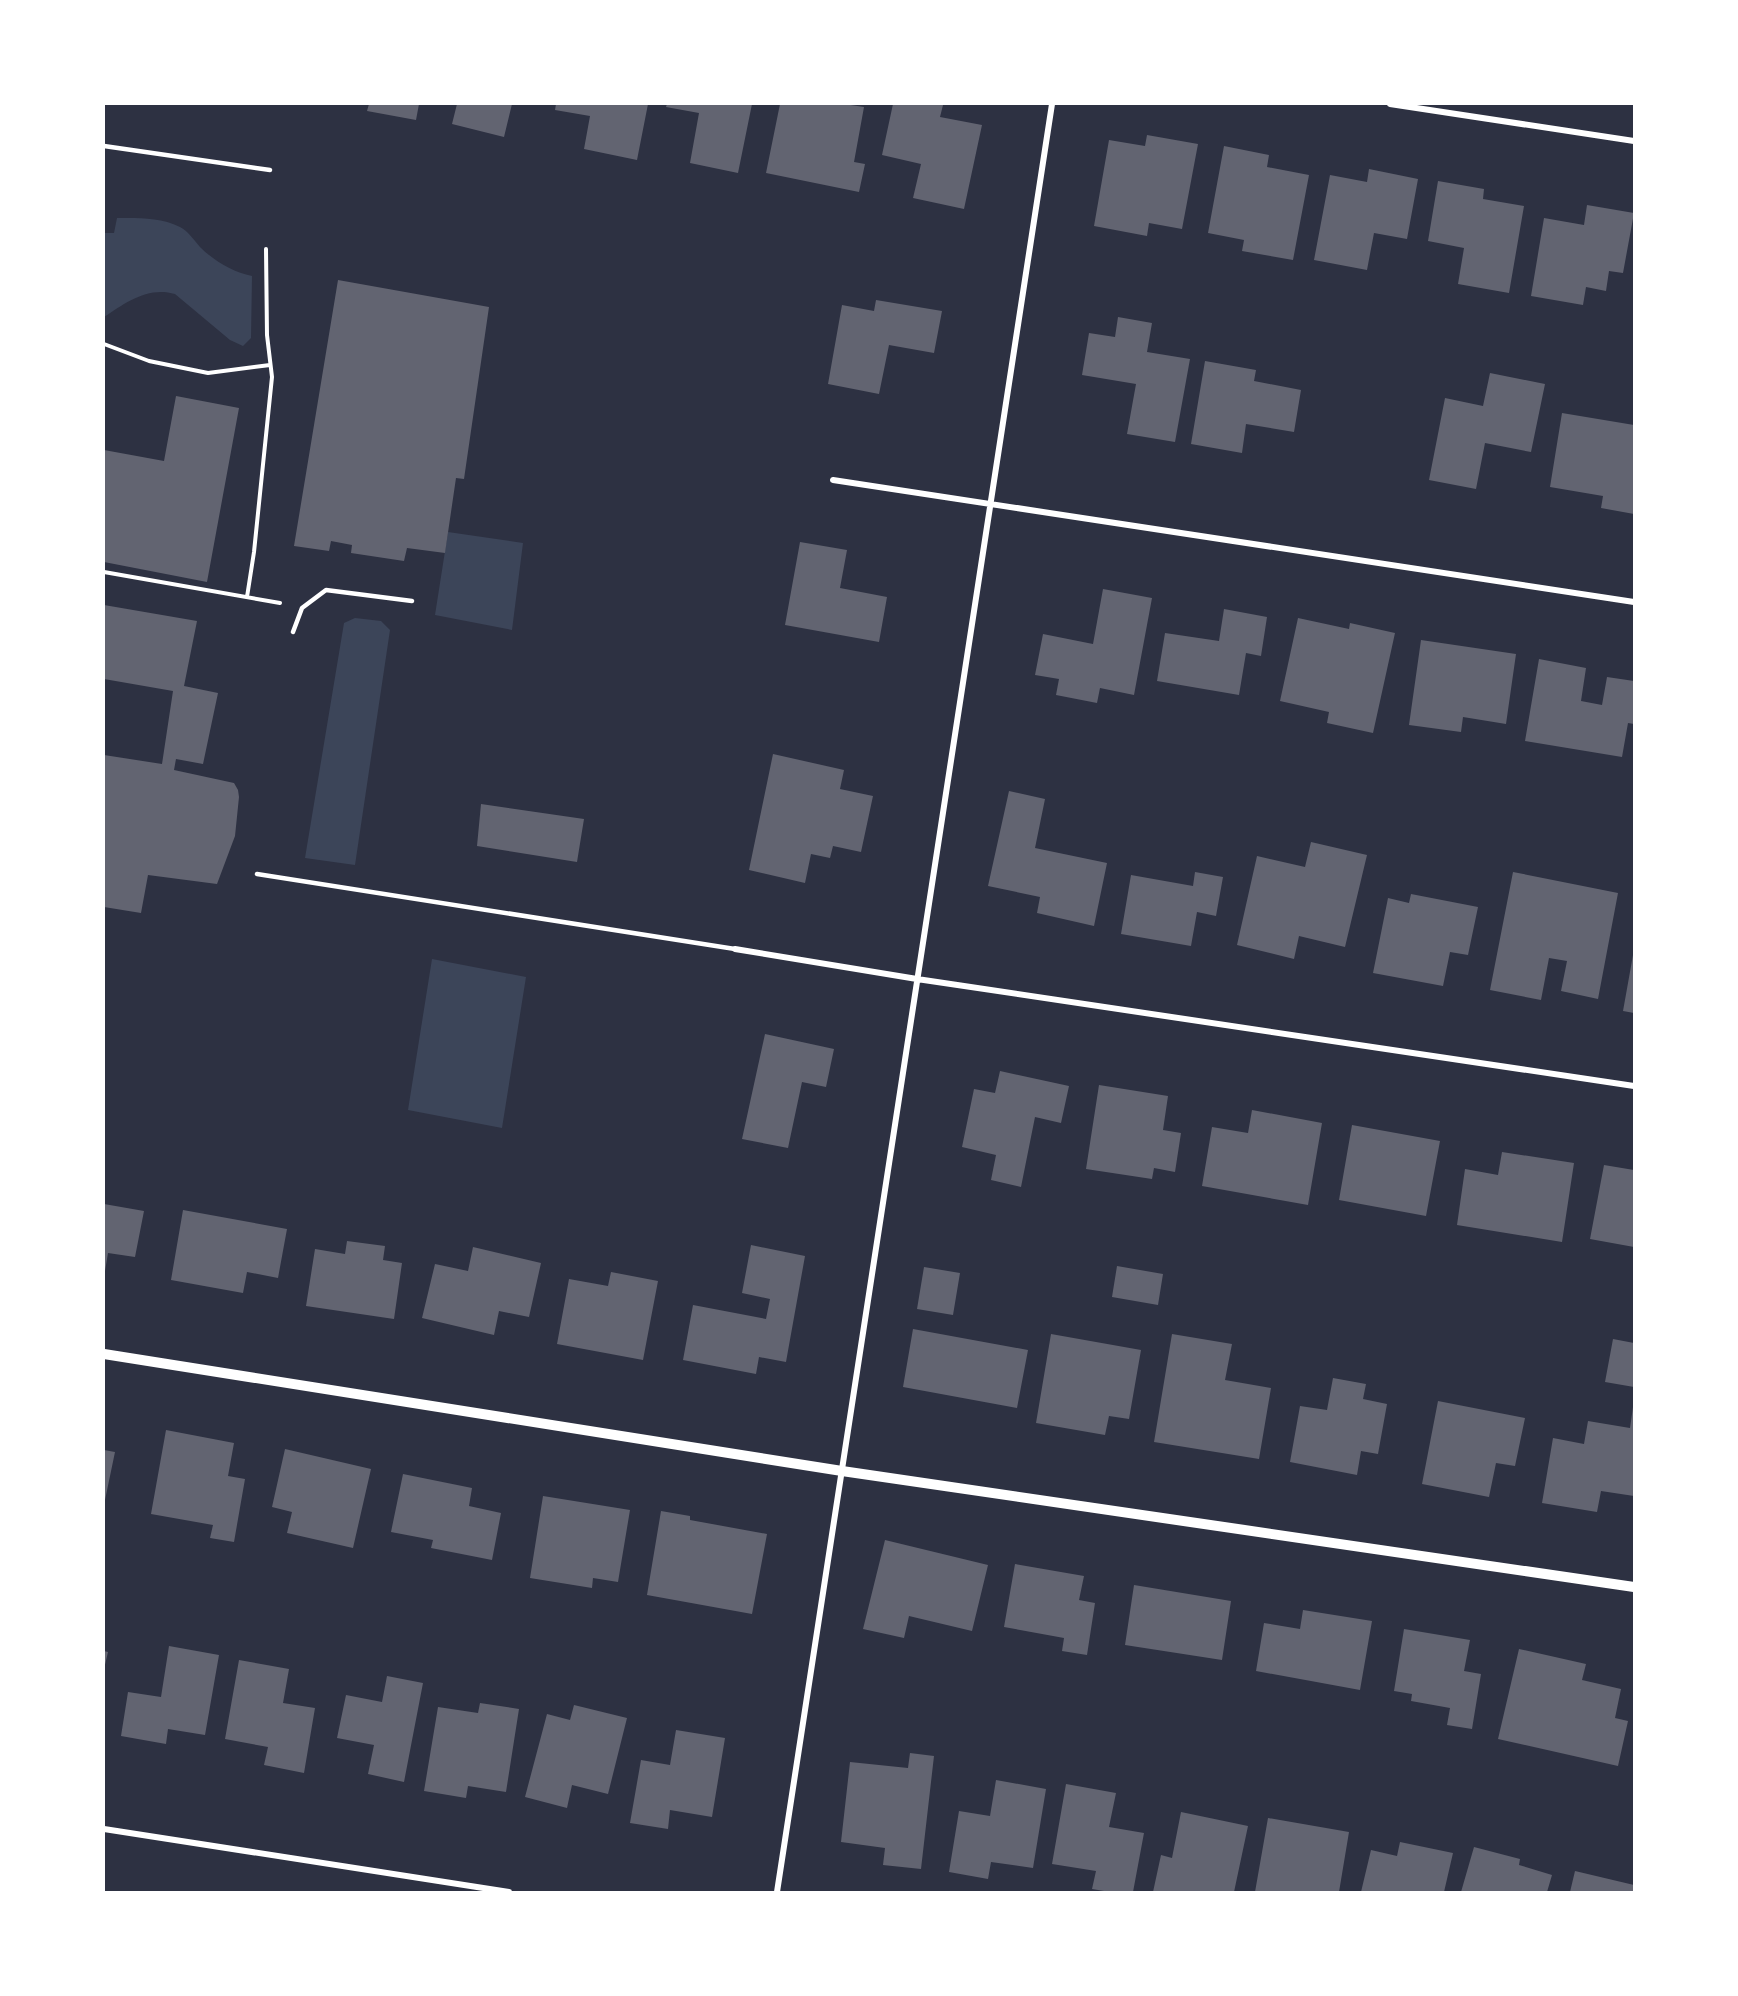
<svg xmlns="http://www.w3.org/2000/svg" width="1738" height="1996" font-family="Mulish,sans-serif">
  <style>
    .green { fill: #3c4559 }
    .building { fill: #626471 }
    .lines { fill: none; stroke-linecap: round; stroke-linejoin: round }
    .path { stroke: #fff; stroke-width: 4 }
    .service { stroke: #fff; stroke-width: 4.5 }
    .minor { stroke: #fff; stroke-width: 6 }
    .tertiary { stroke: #fff; stroke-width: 10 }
  </style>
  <rect width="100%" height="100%" fill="#2d3142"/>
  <path class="green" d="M117 218C138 218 160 217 180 227 188 231 194 240 200 247 214 261 233 272 252 276L251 338 243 346 230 340 175 294C148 286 125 303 104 317V233H114Z
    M448 532 523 543 512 630 435 615Z
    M355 618 381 621 390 630 355 865 305 858 344 623Z
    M432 959 526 977 502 1128 408 1110Z"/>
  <path class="building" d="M369 104H419L416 120 367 111Z
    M457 104H512L504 137 452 124Z
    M556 104H648L637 160 584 149 590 116 555 110Z
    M667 104H752L738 173 690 163 699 113 666 107Z
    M780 104H844L864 107 854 162 865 164 859 192 766 173Z
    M893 104 943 105 940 117 982 125 964 209 913 198 921 164 882 155Z
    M1147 135 1198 144 1182 229 1149 223 1147 236 1094 226 1109 140 1145 146Z
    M1224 146 1269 155 1267 167 1309 175 1293 260 1242 251 1244 240 1208 233Z
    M1369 169 1418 179 1407 239 1374 233 1367 270 1314 260 1330 175 1367 182Z
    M1438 181 1484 189 1483 199 1524 206 1509 293 1458 284 1464 248 1428 241Z
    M1587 205 1634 213 1623 273 1609 271 1606 291 1586 287 1583 305 1531 296 1544 218 1584 225Z
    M338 280 489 307 464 479 456 478 445 553 407 548 404 561 351 553 352 545 331 541 329 551 294 546Z
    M876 300 942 311 934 353 889 345 879 394 828 384 842 305 874 311Z
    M1118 317 1152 323 1147 352 1190 359 1175 442 1127 434 1136 384 1082 375 1089 333 1115 337Z
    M1205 361 1256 370 1254 381 1301 390 1294 432 1246 424 1242 453 1191 444Z
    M1490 373 1545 384 1531 452 1485 443 1476 489 1429 480 1445 398 1483 406Z
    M176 396 239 408 207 582 104 562V450L164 461Z
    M1562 413 1634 425V514L1601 508 1603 496 1550 487Z
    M800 542 847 550 840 588 887 597 879 642 785 625Z
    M1103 589 1152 598 1134 695 1100 688 1097 703 1056 695 1059 679 1035 675 1043 634 1093 644Z
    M104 605 197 621 184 686 218 693 203 764 176 759 174 770 234 783 238 790 239 797 235 836 217 884 148 875 141 913 104 907V755L162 764 173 691 104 679Z
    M1224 609 1267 617 1261 656 1246 653 1239 695 1157 681 1165 633 1219 641Z
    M1298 618 1349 629 1350 623 1395 633 1373 733 1327 723 1329 712 1280 701Z
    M1421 640 1516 654 1506 724 1463 717 1461 732 1409 725Z
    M1539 659 1586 668 1581 701 1602 705 1607 677 1634 681V724L1628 723 1622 757 1525 741Z
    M773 754 844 770 840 789 873 796 861 852 833 846 830 858 811 854 805 883 749 870Z
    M1009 791 1045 799 1035 848 1107 863 1094 926 1037 913 1040 897 988 886Z
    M481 804 584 819 577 862 477 846Z
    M1311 842 1367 855 1345 947 1299 936 1294 959 1237 945 1257 856 1305 867Z
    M1195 872 1223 877 1216 916 1197 912 1191 946 1121 934 1131 875 1193 886Z
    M1513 872 1618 893 1598 999 1561 991 1567 961 1549 958 1541 1000 1490 990Z
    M1411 894 1478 907 1468 955 1450 952 1443 986 1373 973 1388 898 1409 903Z
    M1633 955H1634V1013L1623 1011Z
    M765 1034 834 1049 826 1087 802 1082 788 1148 742 1139Z
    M1000 1071 1069 1086 1061 1123 1035 1117 1021 1187 991 1180 996 1155 962 1147 974 1089 995 1093Z
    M1099 1085 1168 1096 1163 1130 1181 1133 1175 1172 1154 1168 1152 1179 1086 1169Z
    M1252 1110 1322 1123 1308 1205 1202 1186 1212 1127 1248 1133Z
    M1352 1125 1440 1141 1426 1216 1339 1200Z
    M1502 1152 1574 1163 1562 1242 1457 1225 1465 1169 1498 1175Z
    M1604 1165 1634 1170V1247L1590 1239Z
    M104 1204 144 1211 135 1257 108 1253 105 1271Z
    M183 1210 287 1229 278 1278 247 1272 243 1293 171 1280Z
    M347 1241 385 1246 383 1260 402 1263 394 1319 306 1306 315 1249 345 1254Z
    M751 1245 805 1256 786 1362 759 1357 756 1374 683 1360 693 1305 766 1319 770 1299 742 1293Z
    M473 1247 541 1263 529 1317 499 1311 494 1335 422 1318 435 1264 468 1271Z
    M1117 1266 1163 1274 1158 1305 1112 1297Z
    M924 1267 960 1273 953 1315 917 1309Z
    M611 1272 658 1281 643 1360 557 1344 569 1279 608 1286Z
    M913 1329 1028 1350 1017 1408 903 1387Z
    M1051 1334 1141 1350 1129 1419 1109 1416 1105 1435 1036 1423Z
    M1172 1334 1232 1344 1225 1380 1271 1388 1259 1459 1154 1442Z
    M1613 1339 1634 1343V1387L1605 1382Z
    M1333 1378 1366 1384 1363 1399 1387 1404 1378 1454 1361 1451 1357 1475 1290 1462 1300 1406 1327 1410Z
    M1438 1401 1525 1418 1515 1466 1496 1463 1489 1497 1422 1484Z
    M1633 1407 1634 1496 1601 1491 1597 1512 1542 1503 1553 1438 1584 1444 1588 1421 1630 1428Z
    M166 1430 234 1443 228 1476 245 1479 234 1542 210 1538 213 1525 151 1514Z
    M285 1449 371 1469 353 1548 287 1533 292 1512 272 1507Z
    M104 1450 115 1452 105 1500H104Z
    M403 1474 472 1488 469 1506 501 1513 492 1560 431 1548 433 1540 391 1532Z
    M543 1496 630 1510 618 1582 593 1578 592 1588 530 1578Z
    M661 1511 690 1516V1520L767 1534 752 1614 647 1595Z
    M885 1540 988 1565 972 1631 909 1616 904 1638 863 1629Z
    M1015 1564 1084 1576 1079 1600 1095 1603 1087 1655 1062 1651 1064 1638 1004 1627Z
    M1134 1585 1231 1601 1222 1660 1125 1645Z
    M1303 1610 1372 1621 1360 1690 1256 1671 1264 1623 1300 1629Z
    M1404 1629 1470 1640 1464 1671 1481 1674 1472 1729 1447 1725 1450 1708 1411 1701 1412 1694 1394 1691Z
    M169 1646 219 1655 205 1735 168 1729 166 1744 121 1736 128 1692 161 1697Z
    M1519 1649 1586 1664 1582 1680 1621 1689 1615 1718 1628 1721 1618 1766 1498 1739Z
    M104 1651 108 1652 104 1669Z
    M239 1660 289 1669 283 1703 315 1708 304 1773 264 1765 268 1747 225 1739Z
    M387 1676 423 1683 404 1782 368 1774 374 1745 337 1738 346 1695 382 1702Z
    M480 1703 519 1709 506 1792 468 1786 466 1798 424 1791 438 1707 478 1713Z
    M574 1705 627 1718 608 1794 572 1785 567 1808 525 1797 547 1714 570 1720Z
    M676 1730 725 1738 712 1817 670 1810 668 1829 630 1823 641 1760 670 1765Z
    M910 1753 934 1756 921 1869 883 1865 885 1848 841 1842 850 1762 908 1768Z
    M996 1780 1046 1789 1033 1868 991 1862 988 1879 949 1872 959 1811 990 1816Z
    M1066 1784 1116 1793 1109 1827 1144 1833 1133 1892H1110L1092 1889 1096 1871 1052 1864Z
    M1181 1812 1248 1826 1234 1892H1153L1161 1855 1172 1858Z
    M1268 1818 1349 1832 1339 1892H1255Z
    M1400 1842 1453 1853 1444 1892H1361L1371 1850 1397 1856Z
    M1474 1847 1520 1859 1519 1865 1552 1875 1547 1892H1461Z
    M1575 1871 1634 1885V1892H1570Z"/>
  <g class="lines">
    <path class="path" d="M104 344 149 361 208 373 270 365
      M104 572 280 603
      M247 597 254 552 272 377 267 335 266 249"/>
    <path class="service" d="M104 146 270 170
      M293 632 302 608 326 590 412 601
      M257 874 735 949"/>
    <path class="minor" d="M1390 104 1634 141
      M833 480 1634 602
      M735 949 917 979 1634 1086
      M104 1829 509 1892
      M777 1892 1052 104"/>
    <path class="tertiary" d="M104 1354 842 1471 1634 1587"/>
  </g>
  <rect width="1738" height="1996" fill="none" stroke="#ffffff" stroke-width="210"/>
</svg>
